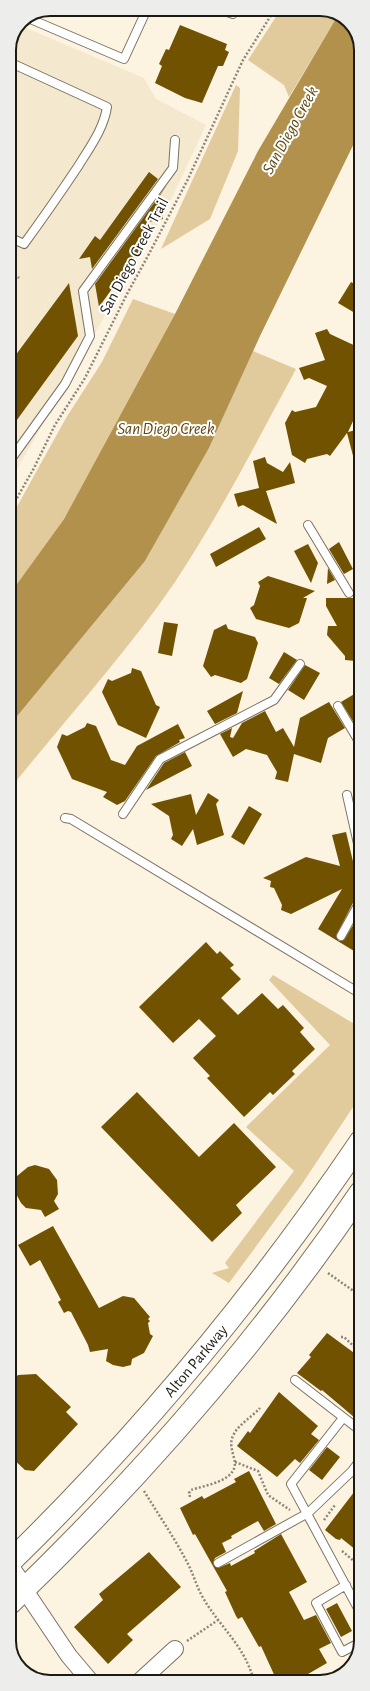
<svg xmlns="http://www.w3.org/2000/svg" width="370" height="1691" font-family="'Alegreya Sans',sans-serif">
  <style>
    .built { fill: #f4e8ce }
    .green { fill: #e1ca9c }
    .water { fill: #b1914c }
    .building { fill: #705200 }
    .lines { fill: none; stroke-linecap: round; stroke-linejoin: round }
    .service-casing { stroke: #7a7262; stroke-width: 10 }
    .minor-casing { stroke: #7a7262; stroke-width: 18 }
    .tertiary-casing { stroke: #7a7262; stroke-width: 22 }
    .secondary-casing { stroke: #7a7262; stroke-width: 24 }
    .path { stroke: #8c8679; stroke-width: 2.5; stroke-dasharray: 2 2; stroke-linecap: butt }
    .service { stroke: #fff; stroke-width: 8 }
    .minor { stroke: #fff; stroke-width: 16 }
    .tertiary { stroke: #fff; stroke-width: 20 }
    .secondary { stroke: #fff; stroke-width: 22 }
    .labels { text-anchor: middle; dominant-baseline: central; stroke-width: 4; stroke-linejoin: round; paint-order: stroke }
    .street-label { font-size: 16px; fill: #1d1a13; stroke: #fff }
    .water-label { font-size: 17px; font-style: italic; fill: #5f4813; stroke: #fff }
    .rim { fill: none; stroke: #1d1a13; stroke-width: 2 }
  </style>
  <rect width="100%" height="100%" fill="#fcf3e1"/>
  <path class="built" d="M19 25 144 78 156 99 206 125 168 206 9 483V50Z"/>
  <path class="green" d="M281 9H325L338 15 289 97 284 85 248 60Z
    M236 85 240 88 238 151 210 219 161 249Z
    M133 299 175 314 64 519 9 595V521L66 418 102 362Z
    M253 351 296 369C257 441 220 514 175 582 125 655 64 721 9 790V726L145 561 209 448Z
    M273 975 361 1028V1095L302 1184 229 1283 212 1273 229 1268 225 1263 294 1171 246 1127 330 1045 269 980Z"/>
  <path class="water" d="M338 15 349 21 360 42V131L260 336 209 448 145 561 9 726V595L64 519 175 314 258 151Z"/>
  <path class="building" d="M180 25 227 44 225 50 229 52 223 66H218L202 103 185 98 155 83 162 66 159 64 166 49 169 50Z
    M149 172 158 179 92 269 90 257 79 259 95 236 100 240Z
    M167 185 159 197 163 219 148 222 149 237 99 307 95 284Z
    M351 282 360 287V316L338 303Z
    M69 283 78 336 14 424 9 398V352L15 356Z
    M327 329 330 334 360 348V406L348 432 360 429V467H356L347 433 330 456 327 454 307 459 305 463 292 455 285 423 292 410 295 412 316 407 327 386 309 378 304 380 299 368 325 360 315 333Z
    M265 457 267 463 283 472 290 462 295 483 266 491 277 524 243 505 238 507 234 494 259 488 253 461Z
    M259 527 266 539 216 567 210 554Z
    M339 542 353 569 344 574 329 549Z
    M308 544 318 563 311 583 294 551Z
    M328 568 335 580 327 584Z
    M268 576 315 591 303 598H307L299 623 289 628 256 619 250 608 254 605 260 586 258 582Z
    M326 598H361V657L356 661 345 660V656L327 635 328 626H337L326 606Z
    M164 622 178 624 172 656 158 653Z
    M226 624 228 629 255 637 258 643 247 679 241 683 215 675 211 677 203 666 214 630Z
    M284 652 297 660 279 684 269 678Z
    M305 665 320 673 304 700 288 690Z
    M132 668 141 671 156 705 160 707 146 738 118 725 102 692 108 679 112 681 131 673Z
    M243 691 237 713 215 724 207 711Z
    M356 693 361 701V719L354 723 341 702Z
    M329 702 345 728 328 738 321 763 294 754 288 782 275 779 277 772 267 755 246 749 233 757 220 734 232 728 230 737 233 738 242 723 265 711 276 732 283 728 294 747 300 718Z
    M87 723 96 726 111 760 125 765 137 746 178 724 185 738 179 740 180 742 156 756 125 801 117 805 103 797 107 792 72 779 57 747 62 734 67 736 85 727Z
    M185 752 192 766 146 790 164 763Z
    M208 793 219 800 216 804 224 835 197 845 193 829 182 846 171 839 173 835 169 816 151 804 191 794 196 815Z
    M249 806 262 814 244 845 231 837Z
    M346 832 361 895 356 897 336 936 339 941 344 940 361 912V940L354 951 318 929 342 889 291 914 281 910 282 905 274 888 270 887 271 881 263 878 306 857 340 866 332 835Z
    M206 942 217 954 220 951 234 965 230 968 241 979 221 998 238 1015 262 993 278 1009 283 1005 304 1028 300 1032 315 1049 292 1071 295 1074 273 1095 270 1092 244 1117 207 1078 210 1076 193 1058 216 1036 199 1019 173 1043 139 1007Z
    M137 1092 199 1157 234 1123 276 1167 236 1205 242 1213 212 1242 101 1127Z
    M35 1165 49 1169 57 1180 58 1194 54 1201 59 1209 45 1217 41 1210 26 1208 21 1203 14 1190 17 1176 28 1167Z
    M53 1226 99 1308 123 1296 134 1298 150 1317 148 1319 150 1321 148 1323 150 1334 153 1336 144 1353 132 1359 131 1365 123 1367 113 1365 106 1361 108 1349 90 1352 88 1345 71 1312 68 1311 64 1313 58 1302 61 1300 40 1260 30 1266 18 1245Z
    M327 1333 361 1358V1423L322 1390 321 1391 297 1373 311 1357 309 1355Z
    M36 1374 71 1407 66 1412 78 1424 34 1471 25 1470 10 1456V1384L18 1375Z
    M279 1392 318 1426 311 1434 319 1440 300 1463 295 1459 277 1477 237 1446 248 1431 250 1433Z
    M327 1447 340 1457 322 1480 309 1470Z
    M249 1471 276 1524 264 1531 258 1521 231 1536 232 1538 222 1543 226 1552 215 1558 213 1563 218 1568 230 1563 231 1566 255 1553 254 1551 281 1534 307 1582 289 1592 304 1620 316 1615 331 1643 319 1649 327 1663 296 1681H277L261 1646 259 1647 242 1617 238 1619 236 1616 225 1592 227 1591 195 1534 193 1535 180 1508 202 1496 204 1499 236 1482 234 1479Z
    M361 1483V1514L356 1520 361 1523V1554L341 1538 340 1540 336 1539 325 1530Z
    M149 1552 181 1587 127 1634 133 1640 108 1664 74 1627 103 1600 99 1594Z
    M337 1603 352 1631 341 1637 326 1609Z"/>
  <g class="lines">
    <defs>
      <path id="service" d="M219 9 233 14 235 9
        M28 18 124 59 147 9
        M9 62 107 107C104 128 90 147 79 165 61 192 43 218 24 244L9 237
        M9 462 65 384 90 336 83 291 173 168 175 140
        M308 525 349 593
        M338 706 361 745
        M347 795 361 857
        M123 814 160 759 274 700 300 664
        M65 818 71 819 361 994
        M341 936 361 900
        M295 1380 361 1431
        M343 1418 291 1484 361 1614
        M352 1471 361 1477
        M218 1563 308 1513 352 1471 361 1459
        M346 1585 316 1603 342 1652 361 1642"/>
      <path id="minor" d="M24 1589 69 1656 91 1682
        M139 1682 175 1649"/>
      <path id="tertiary" d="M10 1569 24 1589"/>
      <path id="secondary" d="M10 1562C141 1434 258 1293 361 1141
        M10 1603C140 1478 259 1342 361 1192"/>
    </defs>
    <use href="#service" class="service-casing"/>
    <use href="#minor" class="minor-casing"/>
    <use href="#tertiary" class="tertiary-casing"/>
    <use href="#secondary" class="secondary-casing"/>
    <path class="path" d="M9 269 19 278
      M9 512 34 468 55 425 85 378 127 294 150 252 188 179 243 60 275 9
      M328 1273 355 1292
      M341 1337H344L361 1353
      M235 1462 258 1471 268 1495 290 1510
      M144 1491C158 1514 174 1537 187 1562 193 1573 196 1585 202 1596 220 1628 244 1644 254 1681
      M190 1497 189 1493 191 1490C205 1485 241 1481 234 1458 232 1450 229 1442 234 1434 238 1425 253 1416 260 1408
      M324 1520 335 1505
      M342 1551 361 1567
      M187 1641 218 1620"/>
    <use href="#service" class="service"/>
    <use href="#minor" class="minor"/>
    <use href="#tertiary" class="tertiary"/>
    <use href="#secondary" class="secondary"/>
  </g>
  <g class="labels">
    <g class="street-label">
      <text transform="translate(134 256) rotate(-62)">San Diego Creek Trail</text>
      <text transform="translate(196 1361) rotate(-50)">Alton Parkway</text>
    </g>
    <g class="water-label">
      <text transform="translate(290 130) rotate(-61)">San Diego Creek</text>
      <text x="166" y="428">San Diego Creek</text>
    </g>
  </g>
  <path d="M0 0H370V1691H0ZM50 16H320A34 34 0 0 1 354 50V1641A34 34 0 0 1 320 1675H50A34 34 0 0 1 16 1641V50A34 34 0 0 1 50 16Z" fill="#ededec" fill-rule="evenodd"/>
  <path class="rim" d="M50 16H320A34 34 0 0 1 354 50V1641A34 34 0 0 1 320 1675H50A34 34 0 0 1 16 1641V50A34 34 0 0 1 50 16Z"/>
</svg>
